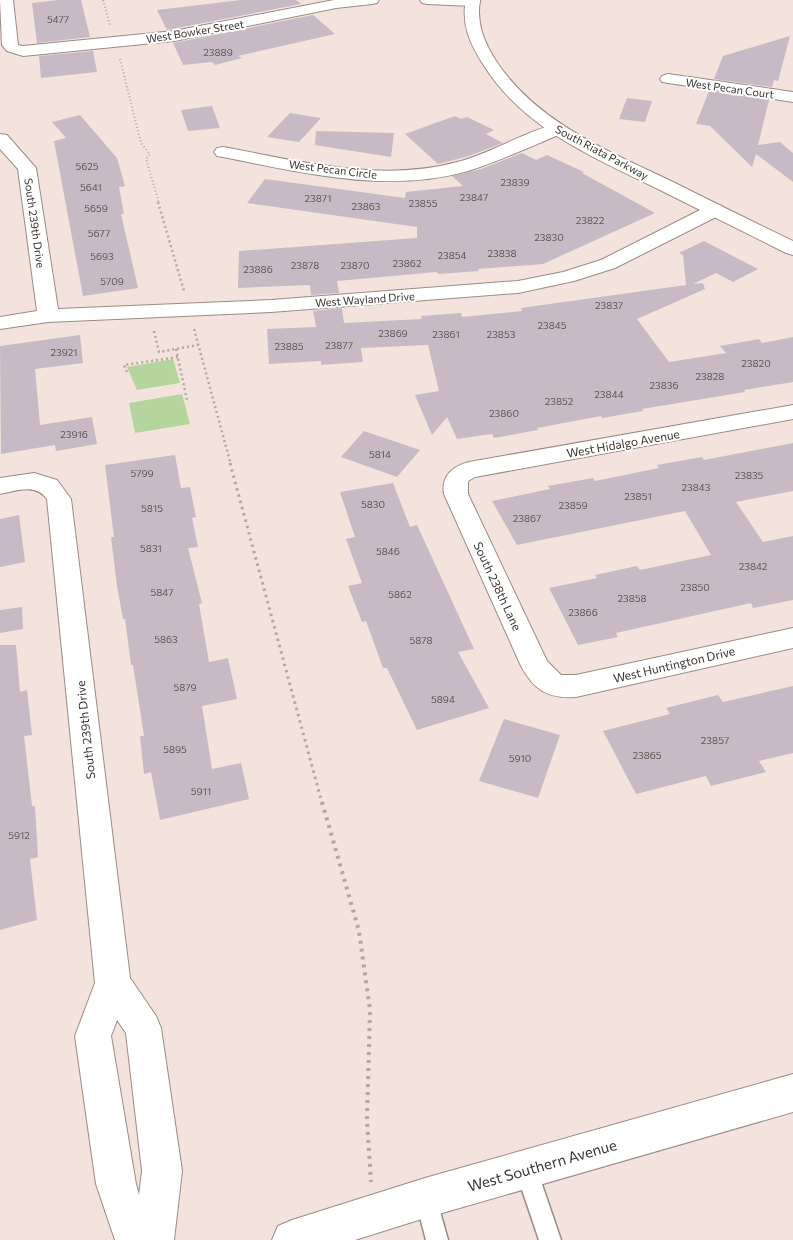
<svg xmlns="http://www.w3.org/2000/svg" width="793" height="1240" font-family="Commissioner,sans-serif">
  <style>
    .green { fill: #b4d69e }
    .building { fill: #c7bac4 }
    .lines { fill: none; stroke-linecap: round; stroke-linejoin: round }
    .lane-casing { stroke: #998b84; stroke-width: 3 }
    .street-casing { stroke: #998b84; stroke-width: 2 }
    .secondary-casing { stroke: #998b84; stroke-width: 2 }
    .path-far3 { stroke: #b3a7a1; stroke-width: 2; stroke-dasharray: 1 2.5; stroke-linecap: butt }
    .path-far2 { stroke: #b3a7a1; stroke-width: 2.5; stroke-dasharray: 2 3; stroke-linecap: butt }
    .path-far1 { stroke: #b3a7a1; stroke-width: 3; stroke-dasharray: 2.5 4; stroke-linecap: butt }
    .path { stroke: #b3a7a1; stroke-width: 4; stroke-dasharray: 3 5; stroke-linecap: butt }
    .lane { fill: #fff; fill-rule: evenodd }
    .street { fill: #fff; fill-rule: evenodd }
    .secondary { fill: #fff; fill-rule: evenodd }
    .labels { text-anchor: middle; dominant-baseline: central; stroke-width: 4; stroke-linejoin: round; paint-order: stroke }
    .number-label { font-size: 10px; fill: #5d5656 }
    .far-street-label { font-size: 11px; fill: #3a3431; stroke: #fff }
    .street-label { font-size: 12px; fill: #3a3431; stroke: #fff }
    .near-street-label { font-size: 15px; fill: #3a3431; stroke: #fff }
  </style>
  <rect width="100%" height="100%" fill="#f3e3dc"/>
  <path class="green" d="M173 359 180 383 137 390 127 367Z
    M182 394 190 424 135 433 129 403Z"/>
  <path class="building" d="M59 0H81L90 37 37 43 32 3Z
    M241 0H296L301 4 167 30 157 10Z
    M313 15 335 34 238 56 242 58 215 65 212 62 183 65 173 43Z
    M790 36 778 81 774 80 772 87 714 79 723 56Z
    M93 51 97 72 41 78 39 56Z
    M709 91 769 100 758 145 780 142 793 153V182L756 154 752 167 710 126 696 124Z
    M627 98 652 101 645 122 619 119Z
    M212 106 220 128 188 131 181 110Z
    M290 113 321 118 299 142 267 137Z
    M80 115 117 158 125 186 119 187 124 214H121L138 288 83 296 54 141 66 138 52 122Z
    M455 116 461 119 467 117 494 130 486 134 503 143 469 156 438 164 405 134Z
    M316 131 394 133 391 157 315 145Z
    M522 153 536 160 547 155 584 172 582 173 655 213 543 264 478 269 479 271 438 274 437 272 337 281 339 293 311 295 310 285 238 288 239 251 417 238V227L247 203 265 179 405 198 406 192 463 186 452 176 481 169Z
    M704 241 758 269 733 282 716 273 693 284 703 283 705 289 637 319 669 362 726 353 720 346 759 339 762 343 793 337V382L744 390 745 392 642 409 643 411 602 418 601 416 537 428 538 430 494 438 492 434 457 439 447 417 432 435 415 395 439 391 428 345 361 348 363 362 321 365V361L269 364 267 329 316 327 313 311 342 308 344 323 422 319 421 316 461 313 462 317 522 311 521 308 686 285 683 255 679 253Z
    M80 335 83 363 35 369 40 425 92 417 97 444 56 451 55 445 1 454 0 346Z
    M364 431 420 450 397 477 341 457Z
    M793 443V491L736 502 763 542 793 536V600L753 608 751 603 616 633 618 637 578 645 549 588 597 578 595 575 637 566 640 570 711 555 685 511 517 545 492 501 550 489 548 486 593 478 595 481 659 468 657 465 702 457 704 460Z
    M175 455 181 488 190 487 196 517 192 518 198 547 188 548 202 603 199 604 209 662 228 658 237 699 202 706 212 769 241 763 249 799 160 820 151 772 144 774 140 736H144L133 665H131L125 619H123L117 586 111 537H114L105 465Z
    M393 483 410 527 417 525 474 649 458 652 489 708 417 730 387 668H383L366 621 362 622 348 586 362 583 346 539 355 537 340 492Z
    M19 515 25 562 0 567V519Z
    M22 607 23 629 0 633V610Z
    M0 645H16L20 692 27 690 32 735 24 736 32 806H35L38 857 30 859 37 920 0 930Z
    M793 686V753L759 761 766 772 711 786 706 776 636 794 603 731 670 714 666 708 718 695 723 702Z
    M504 719 560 735 538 798 479 781Z"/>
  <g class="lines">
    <defs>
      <path id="lane" d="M526 1158 534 1161 561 1240H539L515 1169 518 1161Z
        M426 1187 434 1190 448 1240H426L415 1198 418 1190Z"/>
      <path id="street" d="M0 0H13L18 45 23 46 174 31 334 0H379L377 3 372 4 336 8 174 41 23 56 7 51 2 45Z
        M420 0H479L480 2 478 5 473 6 427 4 422 3Z
        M668 74 793 92V102L662 82 660 79 662 76Z
        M557 124 563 125 566 129 563 133C532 146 500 161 468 171 387 194 303 173 223 157L217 156 214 152 217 148 223 147C299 161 381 183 457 162 492 153 523 132 557 124Z
        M0 134 7 135 36 168 58 309 271 300 518 281 563 272 601 260 708 206 715 204 722 206 724 210 722 214 615 268 574 281 518 293 271 312 48 322 0 329V317L37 311 18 169 0 149Z
        M793 405V419L475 477 468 481V494L547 661 561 675H576L793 628V648L576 697C548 699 534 690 521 666L444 494C441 476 453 466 469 462Z
        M34 473 57 480 71 499 130 978 156 1016 161 1028 182 1171 174 1240H115L96 1184 75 1036 95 983 47 499C35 483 16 491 0 494V478ZM117 1020 126 1033 142 1171 139 1195 136 1184 111 1036Z"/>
      <path id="secondary" d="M466 0H480C476 23 484 42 496 61 537 123 609 151 673 182 713 202 753 222 793 241V255L786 253C744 232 702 211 660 190 594 157 523 129 483 64 470 44 461 24 466 0Z
        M793 1074V1112L425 1218 355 1240H272L278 1226 292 1220 425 1178Z"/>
    </defs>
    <use href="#lane" class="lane-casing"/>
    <use href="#street" class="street-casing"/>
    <use href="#secondary" class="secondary-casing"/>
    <path class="path-far3" d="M103 0 110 25
      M120 59 141 143 150 154 146 159 159 203"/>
    <path class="path-far2" d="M158 202 184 291
      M194 329 231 465
      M154 331 159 352 198 345
      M176 349 187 400
      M127 372 124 365 178 357"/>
    <path class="path-far1" d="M230 463 322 803"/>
    <path class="path" d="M322 802 359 931 370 1010 367 1120 371 1182"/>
    <use href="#lane" class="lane"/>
    <use href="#street" class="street"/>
    <use href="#secondary" class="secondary"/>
  </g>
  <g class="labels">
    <g class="number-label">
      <text x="58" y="19">5477</text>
      <text x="218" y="52">23889</text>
      <text x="87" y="166">5625</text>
      <text x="515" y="182">23839</text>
      <text x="91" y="187">5641</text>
      <text x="474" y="197">23847</text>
      <text x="318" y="198">23871</text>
      <text x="423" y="203">23855</text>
      <text x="366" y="206">23863</text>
      <text x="96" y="208">5659</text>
      <text x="590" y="220">23822</text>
      <text x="99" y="233">5677</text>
      <text x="549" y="237">23830</text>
      <text x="502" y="253">23838</text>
      <text x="452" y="255">23854</text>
      <text x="102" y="256">5693</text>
      <text x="407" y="263">23862</text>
      <text x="305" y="265">23878</text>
      <text x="355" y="265">23870</text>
      <text x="258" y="269">23886</text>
      <text x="112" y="281">5709</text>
      <text x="609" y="305">23837</text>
      <text x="552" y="325">23845</text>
      <text x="393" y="333">23869</text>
      <text x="446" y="334">23861</text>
      <text x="501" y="334">23853</text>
      <text x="339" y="345">23877</text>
      <text x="289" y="346">23885</text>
      <text x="64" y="352">23921</text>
      <text x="756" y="363">23820</text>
      <text x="710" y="376">23828</text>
      <text x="664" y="385">23836</text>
      <text x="609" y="394">23844</text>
      <text x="559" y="401">23852</text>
      <text x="504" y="413">23860</text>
      <text x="74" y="434">23916</text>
      <text x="380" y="454">5814</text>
      <text x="142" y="473">5799</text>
      <text x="749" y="475">23835</text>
      <text x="696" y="487">23843</text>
      <text x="638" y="496">23851</text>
      <text x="373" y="504">5830</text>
      <text x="573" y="505">23859</text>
      <text x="152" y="508">5815</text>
      <text x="527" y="518">23867</text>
      <text x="151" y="548">5831</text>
      <text x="388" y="551">5846</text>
      <text x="753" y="566">23842</text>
      <text x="695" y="587">23850</text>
      <text x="162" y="592">5847</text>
      <text x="400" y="594">5862</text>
      <text x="632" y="598">23858</text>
      <text x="583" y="612">23866</text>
      <text x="166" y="639">5863</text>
      <text x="421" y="640">5878</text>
      <text x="185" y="687">5879</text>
      <text x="443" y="699">5894</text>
      <text x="715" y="740">23857</text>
      <text x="175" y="749">5895</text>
      <text x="647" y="755">23865</text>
      <text x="520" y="758">5910</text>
      <text x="201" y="791">5911</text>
      <text x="19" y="835">5912</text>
    </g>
    <g class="far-street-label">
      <text transform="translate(195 31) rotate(-9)">West Bowker Street</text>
      <text transform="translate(730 88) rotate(8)">West Pecan Court</text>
      <text transform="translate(602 152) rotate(28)">South Riata Parkway</text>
      <text transform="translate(333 169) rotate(7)">West Pecan Circle</text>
      <text transform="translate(35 223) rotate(82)">South 239th Drive</text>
      <text transform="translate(365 299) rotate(-4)">West Wayland Drive</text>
    </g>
    <g class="street-label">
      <text transform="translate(623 443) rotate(-10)">West Hidalgo Avenue</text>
      <text transform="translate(498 586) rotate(65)">South 238th Lane</text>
      <text transform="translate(674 664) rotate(-13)">West Huntington Drive</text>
      <text transform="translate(85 730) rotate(-96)">South 239th Drive</text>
    </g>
    <g class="near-street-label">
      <text transform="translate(542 1165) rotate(-16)">West Southern Avenue</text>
    </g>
  </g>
</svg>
